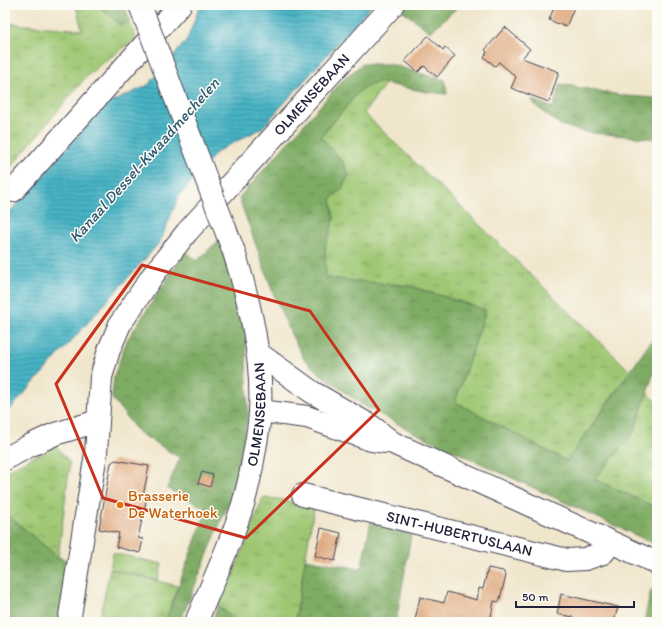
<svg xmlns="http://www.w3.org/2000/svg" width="662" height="627" font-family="Itim,sans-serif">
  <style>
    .grass { fill: url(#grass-tufts); stroke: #607457 }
    .forest { fill: url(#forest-crowns); stroke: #506750 }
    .park { fill: url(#park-crowns); stroke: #607457 }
    .water { fill: url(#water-rules); stroke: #346a80 }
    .building { fill: url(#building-hatch) }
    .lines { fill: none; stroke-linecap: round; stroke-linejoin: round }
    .minor-casing { stroke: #413f51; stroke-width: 24 }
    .minor { stroke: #fff; stroke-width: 22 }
    .minor-bridge-casing { stroke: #413f51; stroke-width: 24; stroke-linecap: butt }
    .minor-bridge { stroke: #fff; stroke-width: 22 }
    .marked { fill: none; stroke: #c8321e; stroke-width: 3; stroke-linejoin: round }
    .food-dot { fill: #e8710a; stroke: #fdfcf7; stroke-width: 1.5 }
    .labels { text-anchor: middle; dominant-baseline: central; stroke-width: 3; stroke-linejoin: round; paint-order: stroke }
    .street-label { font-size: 15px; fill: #22223b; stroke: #fdfcf7 }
    .food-label { font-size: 15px; fill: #c56008; stroke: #fdfcf7; text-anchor: start }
    .water-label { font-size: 16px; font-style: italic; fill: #315c72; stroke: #fdfcf7 }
  </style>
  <defs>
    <pattern id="grass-tufts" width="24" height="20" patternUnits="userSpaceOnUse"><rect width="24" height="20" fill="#9fc773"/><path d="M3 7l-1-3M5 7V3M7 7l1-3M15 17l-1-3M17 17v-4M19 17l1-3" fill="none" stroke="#81a160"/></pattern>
    <pattern id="forest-crowns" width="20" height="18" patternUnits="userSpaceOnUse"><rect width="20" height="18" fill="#7fac65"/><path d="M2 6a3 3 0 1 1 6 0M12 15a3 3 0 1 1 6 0" fill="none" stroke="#688c54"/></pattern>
    <pattern id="park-crowns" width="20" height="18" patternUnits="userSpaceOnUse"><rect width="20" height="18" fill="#9fc773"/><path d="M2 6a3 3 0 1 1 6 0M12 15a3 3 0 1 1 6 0" fill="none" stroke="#81a160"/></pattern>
    <pattern id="water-rules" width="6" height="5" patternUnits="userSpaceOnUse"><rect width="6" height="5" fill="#47b3c4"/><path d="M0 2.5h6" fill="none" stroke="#3b91a0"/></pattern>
    <pattern id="building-hatch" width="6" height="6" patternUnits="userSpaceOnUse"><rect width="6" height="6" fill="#e3ab7e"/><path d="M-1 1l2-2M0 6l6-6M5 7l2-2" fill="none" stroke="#c2936e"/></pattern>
  </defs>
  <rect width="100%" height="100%" fill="#fdfcf7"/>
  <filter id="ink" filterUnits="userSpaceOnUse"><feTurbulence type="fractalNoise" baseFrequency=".025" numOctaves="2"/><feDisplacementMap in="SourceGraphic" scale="8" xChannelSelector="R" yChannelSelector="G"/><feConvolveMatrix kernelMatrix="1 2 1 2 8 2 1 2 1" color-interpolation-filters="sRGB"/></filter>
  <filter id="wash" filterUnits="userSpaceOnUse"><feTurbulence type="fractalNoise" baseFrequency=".012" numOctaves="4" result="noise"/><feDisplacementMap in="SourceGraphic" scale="16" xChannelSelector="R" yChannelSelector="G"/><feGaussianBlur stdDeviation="0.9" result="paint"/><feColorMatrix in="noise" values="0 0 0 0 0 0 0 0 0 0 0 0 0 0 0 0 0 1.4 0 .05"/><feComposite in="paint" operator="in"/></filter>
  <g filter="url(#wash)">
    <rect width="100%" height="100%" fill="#f0e6cc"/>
    <path class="grass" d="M76 5H98L120 25 130 21 136 39 102 63 85 78 10 168 5 162V23L82 30Z
      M378 82 386 83 364 113 630 371 567 461 455 402 486 310 410 286 326 278 325 247 334 219 331 199 341 190 321 137 361 89Z
      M647 392 657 402V508L594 479 633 434Z
      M55 445 70 463 58 557 5 513V474L7 471Z
      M263 498 278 499 314 507 295 622H238L218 606 240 558Z
      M110 569 178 586 165 622H99Z"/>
    <path class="forest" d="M98 5H124L130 21 120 25Z
      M407 5H460L430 32 402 10Z
      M362 64H390L429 76 445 80 447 94 427 92 378 82 361 89 321 137 343 162 349 175 341 190 331 199 334 219 325 247 326 278 410 286 486 310 455 402 567 461 657 333V370L653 375 633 434 594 479 657 508V545L413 432 361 404 319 373 304 359 291 334 275 298 239 198 342 81Z
      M560 84 626 96 657 98V139L584 132 561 125 548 116 536 106 531 99 553 108Z
      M219 240 245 318 248 416 232 494 180 622H165L207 509 167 488 180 458 138 432 112 398 114 376 127 340 186 251 197 261Z
      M5 513 58 557 70 562 60 622H5Z
      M371 521 412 530 396 622H295L305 559 361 569Z
      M651 590 657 592V622H644Z
      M218 606 238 622H212Z"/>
    <path class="park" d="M113 553 162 564 158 580 110 569Z"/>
    <path class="water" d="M200 5H372L262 128 218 151 179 196 160 242 5 415V217L104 106 148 85 187 40Z"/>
    <g id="blocks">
      <path class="building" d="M555 5H575L566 27 549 20Z
        M505 27 530 49 522 58 559 72 549 102 511 88 516 77 499 62 495 66 484 57 487 52 485 50Z
        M428 36 443 50 445 47 455 56 437 77 424 66 418 72 405 61Z
        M115 460 149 466 143 496 147 497 138 538 143 539 140 553 116 547 119 533 99 529 111 463Z
        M202 472 213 475 210 487 198 483Z
        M321 528 341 533 335 561 315 556Z
        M488 568 503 571 506 576 499 602 494 601 490 622H424L415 620 420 597 444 603 447 592 477 600 479 588 483 589Z
        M561 594 618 607 614 622H572L573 617 557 614Z"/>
    </g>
  </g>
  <g filter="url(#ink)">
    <use href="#blocks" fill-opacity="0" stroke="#413f51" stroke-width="1"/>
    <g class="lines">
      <defs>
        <g id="minor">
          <path d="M13 191 180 5"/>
          <path d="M258 353 312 392 371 426 393 443 657 563"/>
          <path d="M260 411 307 417 371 440 384 442"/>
          <path d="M5 459 29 446 55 434 98 421"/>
          <path id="s1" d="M303 495 567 560 585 559 603 553 611 543"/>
          <path id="s2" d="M69 622 96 453 101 377 109 350 120 324 153 275 187 232 393 5"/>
          <path id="s3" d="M196 622C211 587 227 552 239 516 245 500 249 482 252 466 255 448 259 430 260 412 263 358 250 303 234 252"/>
        </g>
      </defs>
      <use href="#minor" class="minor-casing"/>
      <use href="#minor" class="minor"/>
      <defs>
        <path id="minor-bridge" d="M140 5 234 252"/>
      </defs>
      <use href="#minor-bridge" class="minor-bridge-casing"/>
      <use href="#minor-bridge" class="minor-bridge"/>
    </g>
  </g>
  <path class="marked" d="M142 265 310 311 379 410 246 538 103 498 56 384Z"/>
  <circle class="food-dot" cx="120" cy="505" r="4"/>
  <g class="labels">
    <g class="street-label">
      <text stroke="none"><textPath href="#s2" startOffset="603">OLMENSEBAAN</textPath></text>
      <text stroke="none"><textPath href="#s3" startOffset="218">OLMENSEBAAN</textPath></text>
      <text stroke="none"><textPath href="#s1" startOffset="161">SINT-HUBERTUSLAAN</textPath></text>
    </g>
    <g class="food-label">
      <text x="128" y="496">Brasserie<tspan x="128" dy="17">De Waterhoek</tspan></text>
    </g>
    <g class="water-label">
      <text transform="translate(144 160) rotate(-48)">Kanaal Dessel-Kwaadmechelen</text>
    </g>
  </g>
  <rect width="662" height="627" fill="none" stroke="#fdfcf7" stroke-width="20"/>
  <path d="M516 601v6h118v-6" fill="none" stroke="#22223b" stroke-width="2"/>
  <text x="522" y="601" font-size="12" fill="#22223b" stroke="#fdfcf7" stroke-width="3" paint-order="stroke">50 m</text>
</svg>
